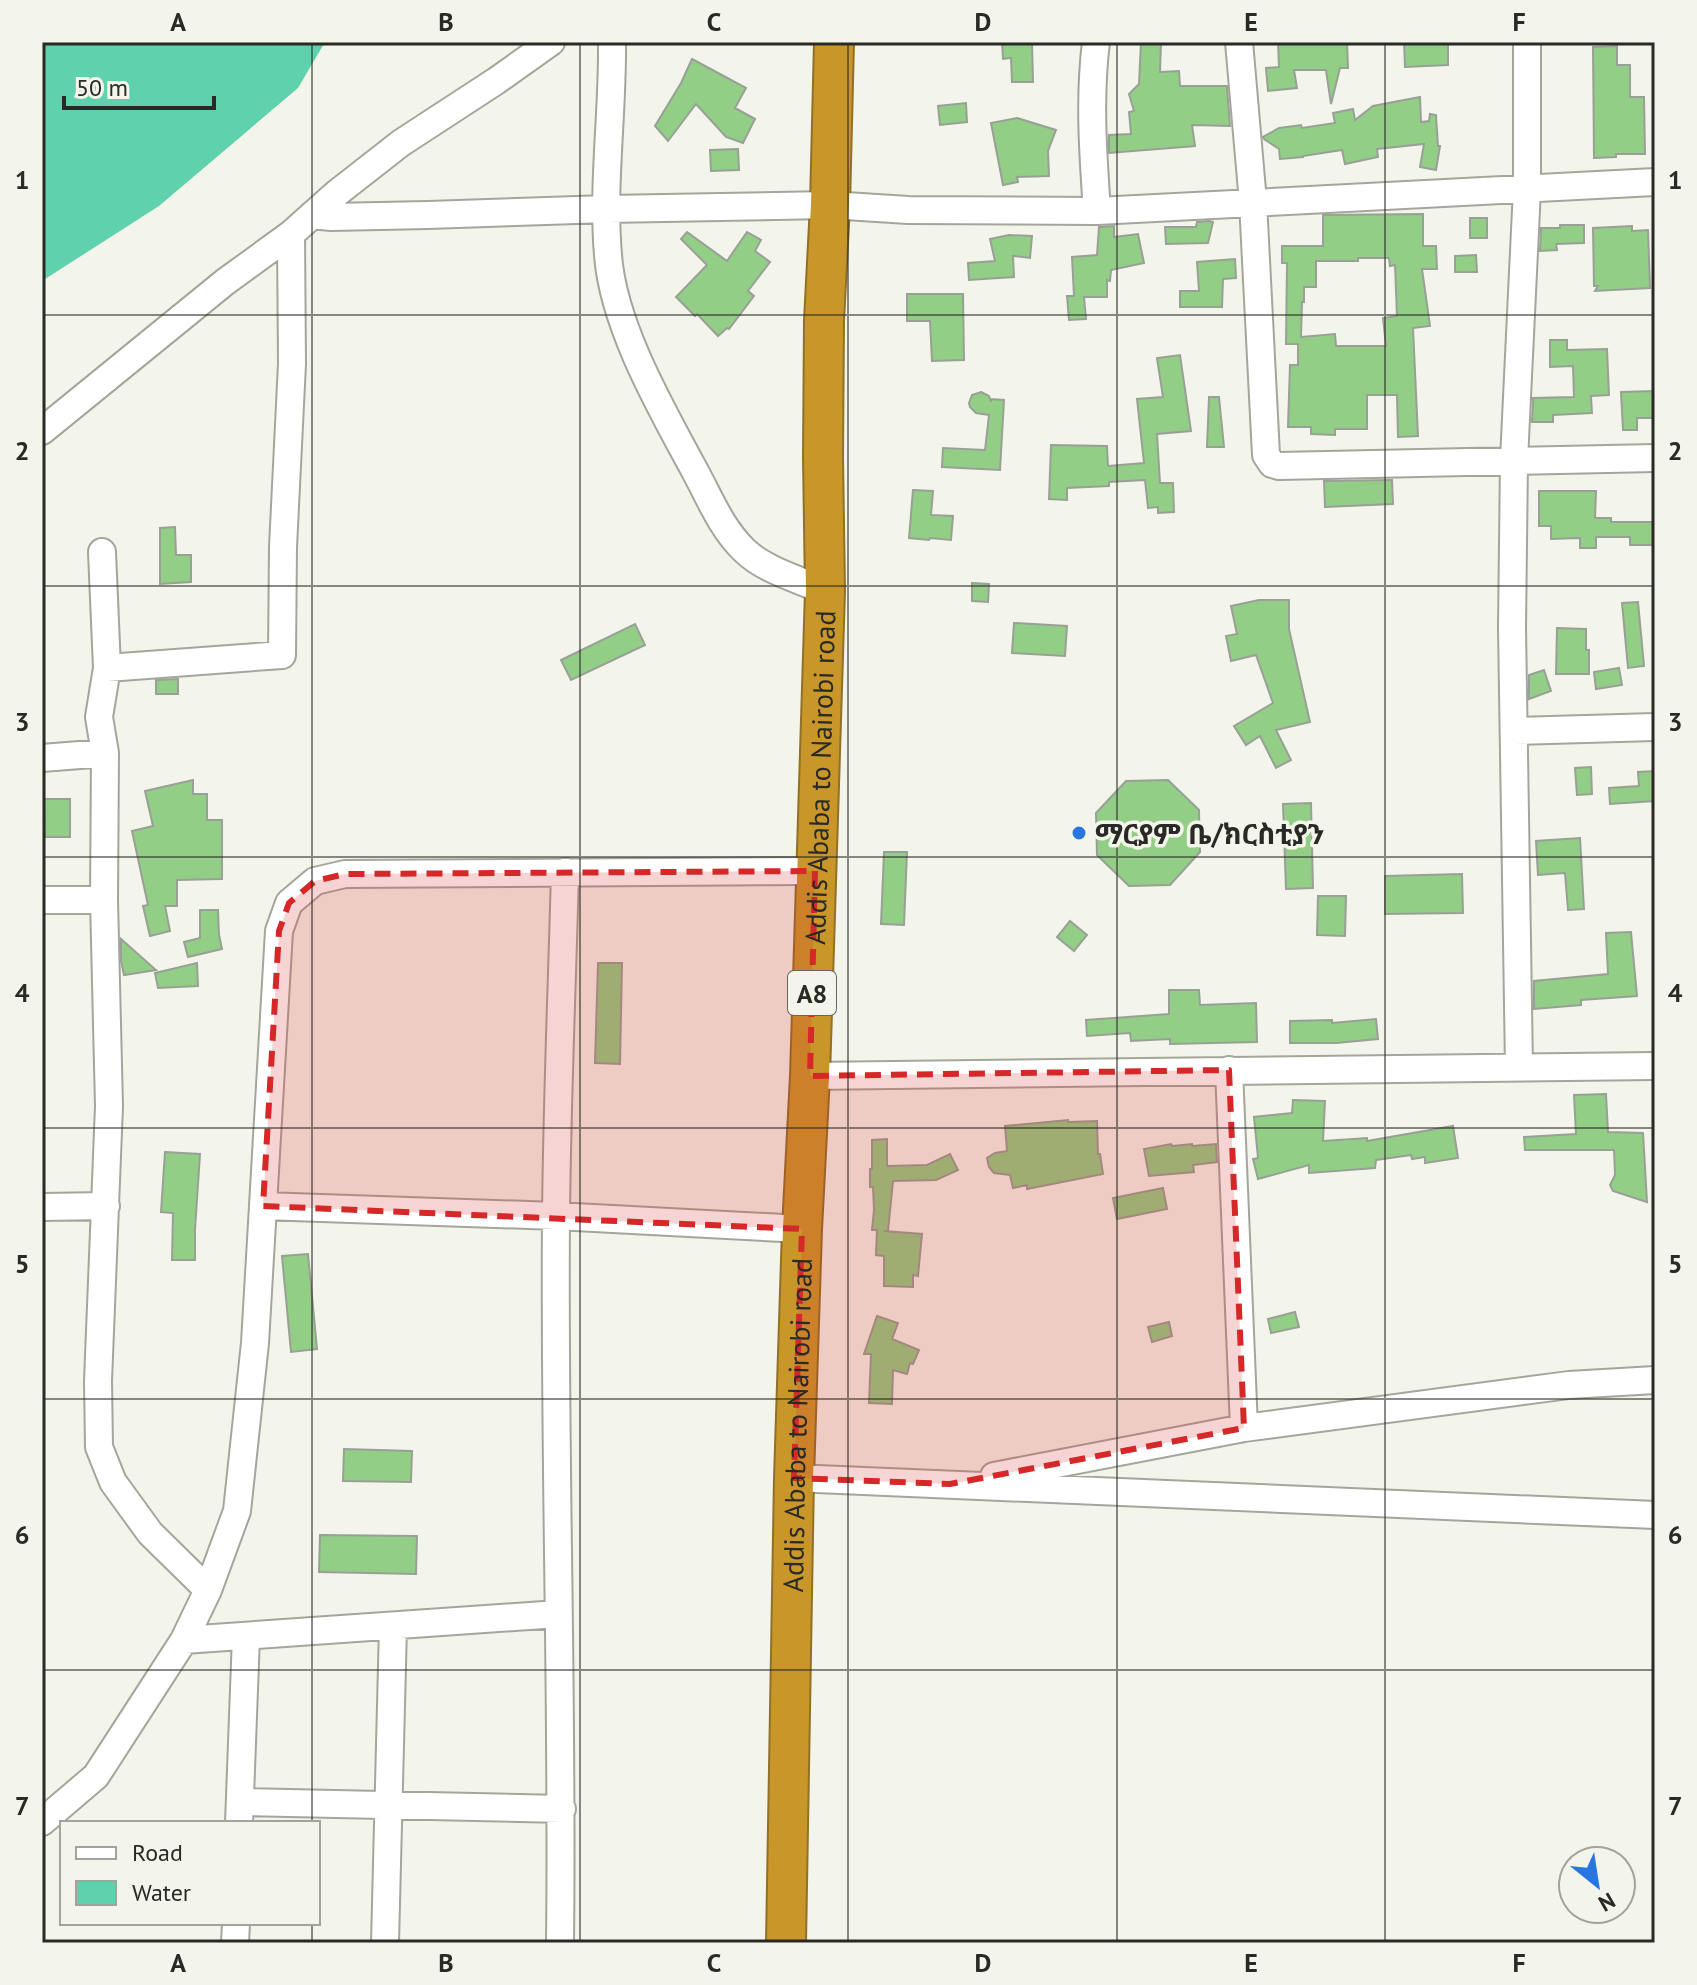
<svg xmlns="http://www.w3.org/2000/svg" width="1697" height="1985" font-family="'PT Sans','Noto Sans Ethiopic',sans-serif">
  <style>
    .water { fill: #5fd1ad }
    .building { fill: #92ce85; stroke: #98a097; stroke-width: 2; fill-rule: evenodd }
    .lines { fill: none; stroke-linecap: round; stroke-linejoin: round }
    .minor-casing { stroke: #a5a59b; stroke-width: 30 }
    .highway-casing { stroke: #917028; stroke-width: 42 }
    .minor { stroke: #fff; stroke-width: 26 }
    .highway { stroke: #c9962a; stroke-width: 38 }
    .marked { fill: #d62828; fill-opacity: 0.2; stroke: #d62828; stroke-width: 6; stroke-dasharray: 16 10; stroke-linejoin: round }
    .grid { fill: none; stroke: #292925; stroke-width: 2; stroke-opacity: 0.55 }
    .poi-dot { fill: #2976e2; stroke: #f4f5ea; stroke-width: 3 }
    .labels { text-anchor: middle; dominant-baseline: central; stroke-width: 7; stroke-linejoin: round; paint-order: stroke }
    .shield { fill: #f4f5ea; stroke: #666660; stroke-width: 2 }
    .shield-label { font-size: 26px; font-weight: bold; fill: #292925 }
    .street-label { font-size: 28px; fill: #292925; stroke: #f4f5ea }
    .poi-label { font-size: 28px; font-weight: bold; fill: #292925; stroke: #f4f5ea; text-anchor: start }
    .neatline { fill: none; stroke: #292925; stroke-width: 3 }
    .grid-label { font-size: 26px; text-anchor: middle; font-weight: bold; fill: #292925 }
  </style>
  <rect width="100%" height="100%" fill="#f4f5ea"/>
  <path class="water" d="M42 42H325L298 88 159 206 42 281Z"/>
  <path class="building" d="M1002 42H1032L1033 82H1012L1011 58 1003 59Z
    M1141 42H1161L1160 72 1179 71 1180 86H1227L1230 126 1192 125 1195 146 1109 153V135L1131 134 1129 112 1134 111 1129 94 1139 84Z
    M1278 42H1347L1348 68H1340L1331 104 1326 70H1294L1297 88 1268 91 1266 68 1279 67Z
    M1404 42H1448V65L1405 67Z
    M1617 46V65H1630V97H1644L1645 154H1616V157L1594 158 1593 47Z
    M692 59 746 88 735 108 755 119 743 143 726 137 696 104 668 141 655 126 681 83Z
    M1420 97 1421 122 1429 121 1430 114 1436 115 1438 146H1440L1436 170 1420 167 1424 144 1377 149 1378 157 1345 164 1342 150 1303 156V157L1280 159 1279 149 1264 139 1263 137 1279 128 1301 125 1302 128 1335 123 1333 113 1353 109 1355 120 1373 106Z
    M966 103 967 122 940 125 938 106Z
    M1017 118 1056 130 1048 151 1049 176 1017 177 1018 182 1003 185 991 123Z
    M738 149 739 170 711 171 710 150Z
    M1423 214V246H1436L1437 269H1422L1430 326 1413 328 1418 436 1398 437 1397 395H1367V429H1335V435L1311 434V427H1288L1290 365H1298V344H1286L1287 263H1282V246H1323V215ZM1358 258H1389L1390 266 1395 265 1397 316 1383 318 1386 346H1336L1335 334 1301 337 1302 302H1304V287H1316V261H1358Z
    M1470 218H1487V238H1470Z
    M1209 221 1213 222 1208 243 1166 244 1165 227H1196L1197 222Z
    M1560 225H1584V243L1556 244 1557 250 1540 251 1541 228H1560Z
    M1114 226V237L1138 234 1144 263 1111 270 1110 281 1107 280V297H1084L1086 319 1069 320 1067 296H1074L1072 257 1097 255 1099 227Z
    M1632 226V231L1648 230 1650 288 1595 291 1598 286H1594L1593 228Z
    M687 232 727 261 747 232 761 240 755 251 770 262 748 291 754 296 729 329 727 328 718 336 697 314 695 316 676 297 707 265 681 239Z
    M1009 235 1032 236 1030 258 1013 256 1014 277 969 280 968 263 995 261 990 239Z
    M1476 255 1477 272H1455V256Z
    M1235 259 1236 278 1223 279 1222 307H1180V291H1199L1197 262Z
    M907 294H963L964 360 932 361 930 321H907Z
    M1550 340H1567V350L1607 349 1609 395 1591 396 1592 413 1553 415V422H1532L1533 398 1574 397 1573 366 1550 367Z
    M1180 355 1191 431 1157 434 1160 483H1173L1174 512 1158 513V507L1148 508 1145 480 1109 482V486L1067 488V500L1049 499 1051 445 1107 446 1108 466 1144 463 1137 399 1163 397 1157 358Z
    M1654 391 1655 418H1637V430H1623L1621 392Z
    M981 392 989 396 991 402V399L1004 400 1000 470 942 467 943 448 985 450 989 415 976 413 970 407 969 403 972 395Z
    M1209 397H1219L1224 447H1207Z
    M1392 480 1393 504 1325 507 1324 481Z
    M913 490 933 491 931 515 953 516 951 540 930 538 929 540 909 538Z
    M1539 491H1596L1595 518H1611V522H1655V545H1630V537H1596V548H1580V538L1551 539V526H1539Z
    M175 527 176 555H191V582L160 584V528Z
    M972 583 989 584 988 602 972 601Z
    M1259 600H1289V629L1310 722 1276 730 1291 760 1276 768 1260 736 1246 745 1234 726 1273 703 1256 655 1231 661 1226 636 1237 634 1231 606Z
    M1638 602 1644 666 1628 668 1622 603Z
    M1014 623 1067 626 1065 656 1012 653Z
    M635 624 645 645 571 680 561 660Z
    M1557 628 1586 629V650H1589V674H1556Z
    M1619 668 1622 685 1596 689 1594 672Z
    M1544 670 1551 691 1529 699V675Z
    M178 679V694H156V680Z
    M1591 767 1592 794 1577 795 1575 768Z
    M1655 771V801L1610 804 1609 788 1639 786 1638 772Z
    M193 780V794H207V820H222V879L177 880V906H165L170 931 150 936 143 906 148 905 132 831 153 826 145 791Z
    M1168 780 1199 810 1200 852 1170 885 1129 886 1097 855 1096 813 1126 781Z
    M44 799H70V837H45Z
    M1311 803 1313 888 1286 889 1283 804Z
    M1580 838 1584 909 1568 910 1565 873 1538 875 1536 841Z
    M884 852H907L904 925 881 924Z
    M1462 874 1463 913 1385 914V876Z
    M1318 896H1346L1345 936 1317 935Z
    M200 910H218L219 935 222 949 188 957 184 942 200 938Z
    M1070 921 1087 935 1074 951 1057 937Z
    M1631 932 1637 996 1581 1000V1005L1534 1009V981L1608 974 1606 933Z
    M121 939 156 970 124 975 121 961Z
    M197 963 198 986 158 988 155 973Z
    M598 963H622L620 1064 595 1063Z
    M1169 990H1199L1200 1005 1256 1003 1257 1042 1170 1044V1039L1131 1041 1130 1033 1087 1036 1086 1020 1169 1014Z
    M1376 1019 1378 1039 1336 1043H1290V1021L1332 1020V1023Z
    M1606 1094 1608 1132 1643 1133 1647 1202 1613 1191 1610 1185 1615 1175 1614 1150H1525L1524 1137 1576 1134 1574 1095Z
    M1293 1100 1325 1101 1323 1141 1367 1138V1141L1453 1126 1458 1158 1425 1163V1157L1412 1159 1411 1155 1376 1160 1375 1168 1309 1173V1165L1258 1179 1253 1159 1258 1158 1254 1117 1292 1113Z
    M1068 1120V1122L1097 1121 1098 1154H1100L1103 1174 1027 1189V1185L1013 1188 1010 1175 994 1173 989 1167 987 1158 995 1153 1007 1151 1005 1126Z
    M887 1139V1166L927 1165 950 1154 958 1170 936 1180 893 1181 888 1231H884L922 1234 918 1276 913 1275V1287L884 1286V1256L876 1255 877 1230H872L874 1210 873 1187H870V1169H872V1140Z
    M1171 1144 1172 1146 1192 1144V1146L1216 1144 1217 1162 1193 1165 1194 1172 1149 1176 1144 1149Z
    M165 1152 200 1154 195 1230V1260H172L173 1213 161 1212Z
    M1163 1188 1167 1209 1117 1219 1113 1198Z
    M308 1254 317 1349 291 1352 282 1256Z
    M1295 1312 1299 1327 1271 1333 1268 1319Z
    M877 1316 898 1323 892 1339 919 1350 913 1364 910 1363 907 1374 893 1370 892 1404 869 1403 871 1354H864Z
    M1169 1322 1172 1336 1152 1342 1148 1327Z
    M344 1449 412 1451 411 1482 343 1481Z
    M320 1535 417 1536 416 1574 319 1572Z"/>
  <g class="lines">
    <defs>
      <path id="minor" d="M612 42C613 112 602 185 608 255 613 326 662 410 696 473 710 499 722 529 744 550 764 570 798 579 825 591
        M1096 42C1089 98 1093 154 1097 211
        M1239 42 1253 202 1266 455 1272 464 1279 466 1655 458
        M312 215 331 217 428 215 607 209 830 205 908 210 1097 211 1655 182
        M42 431 225 282 291 234 337 193 401 143 496 81 551 42
        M102 552 107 668 99 717 105 753 104 900 109 1106 98 1381 99 1447 113 1482 150 1533 208 1590
        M107 668 282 655 283 547 292 364 291 234
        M1515 731 1655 727
        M42 758 105 753
        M42 900H104
        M1519 1067 1512 628 1514 460 1527 189V42
        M1229 1070 1244 1428
        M810 1076 1655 1066
        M263 1206 556 1216 802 1229
        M42 1207 106 1206
        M994 1476 1244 1428 1569 1385 1655 1380
        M794 1478 1655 1515
        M184 1640 558 1614
        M240 1802 562 1809
        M42 1822 96 1776 184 1640 208 1590 237 1511 255 1343 279 931 289 903 315 881 345 874 815 871
        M239 1823 246 1636
        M235 1943 236 1923
        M385 1943 393 1626
        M560 1943C563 1701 554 1459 556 1217 557 1102 562 987 565 872"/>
      <g id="highway">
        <path id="s1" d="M786 1943 794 1478 802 1229 810 1076 825 591 823 457 824 321 830 205 834 42"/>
      </g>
    </defs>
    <use href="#minor" class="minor-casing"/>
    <use href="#highway" class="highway-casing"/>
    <use href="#minor" class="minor"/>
    <use href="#highway" class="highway"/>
  </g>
  <path class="marked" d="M815 871 810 1076 1229 1070 1244 1428 950 1484 794 1478 802 1229 263 1206 279 931 289 903 315 881 345 874Z"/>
  <path class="grid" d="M312 42V1823M580 42V1943M848 42V1943M1117 42V1943M1385 42V1943M42 315H1655M42 586H1655M42 857H1655M42 1128H1655M42 1399H1655M42 1670H1655M312 1923V1943"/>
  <circle class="poi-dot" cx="1079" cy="833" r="8"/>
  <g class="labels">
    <rect class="shield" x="788" y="971" width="48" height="44" rx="6"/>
    <g class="shield-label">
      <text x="812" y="993">A8</text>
    </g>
    <g class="street-label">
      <text stroke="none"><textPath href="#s1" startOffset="1166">Addis Ababa to Nairobi road</textPath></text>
      <text stroke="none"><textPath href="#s1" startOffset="518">Addis Ababa to Nairobi road</textPath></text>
    </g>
    <g class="poi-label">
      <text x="1095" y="833">ማርያም ቤ/ክርስቲያን</text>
    </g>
  </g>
  <rect width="1697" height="1985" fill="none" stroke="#f4f5ea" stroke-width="88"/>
  <rect x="60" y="1821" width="260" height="104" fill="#f4f5ea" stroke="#a3a39b" stroke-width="2"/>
  <rect x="76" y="1847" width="40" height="12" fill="#ffffff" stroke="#a3a39b" stroke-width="2"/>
  <text x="132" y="1861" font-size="24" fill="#292925">Road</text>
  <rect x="76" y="1881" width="40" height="24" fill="#5fd1ad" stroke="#a3a39b" stroke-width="2"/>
  <text x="132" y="1901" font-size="24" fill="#292925">Water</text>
  <g transform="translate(1597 1885) rotate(150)"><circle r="38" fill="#f4f5ea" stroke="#a3a39b" stroke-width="2"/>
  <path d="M0-6L14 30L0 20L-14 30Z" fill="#2976e2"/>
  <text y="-12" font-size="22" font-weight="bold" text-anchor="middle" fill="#292925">N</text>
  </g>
  <path d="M64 96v12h150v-12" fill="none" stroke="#292925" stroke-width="4"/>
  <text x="76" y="96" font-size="24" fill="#292925" stroke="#f4f5ea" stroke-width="6" paint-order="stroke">50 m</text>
  <rect x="44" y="44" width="1609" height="1897" class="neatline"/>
  <g class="grid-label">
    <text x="178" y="31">A</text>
    <text x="446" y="31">B</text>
    <text x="714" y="31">C</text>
    <text x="983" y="31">D</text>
    <text x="1251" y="31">E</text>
    <text x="1519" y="31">F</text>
    <text x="22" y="189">1</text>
    <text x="1675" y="189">1</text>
    <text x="22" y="460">2</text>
    <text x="1675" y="460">2</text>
    <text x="22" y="731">3</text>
    <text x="1675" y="731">3</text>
    <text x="22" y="1002">4</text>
    <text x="1675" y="1002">4</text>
    <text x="22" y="1273">5</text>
    <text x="1675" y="1273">5</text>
    <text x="22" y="1544">6</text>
    <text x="1675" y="1544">6</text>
    <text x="22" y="1815">7</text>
    <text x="1675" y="1815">7</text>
    <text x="178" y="1972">A</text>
    <text x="446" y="1972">B</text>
    <text x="714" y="1972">C</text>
    <text x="983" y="1972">D</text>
    <text x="1251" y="1972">E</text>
    <text x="1519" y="1972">F</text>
  </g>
</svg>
